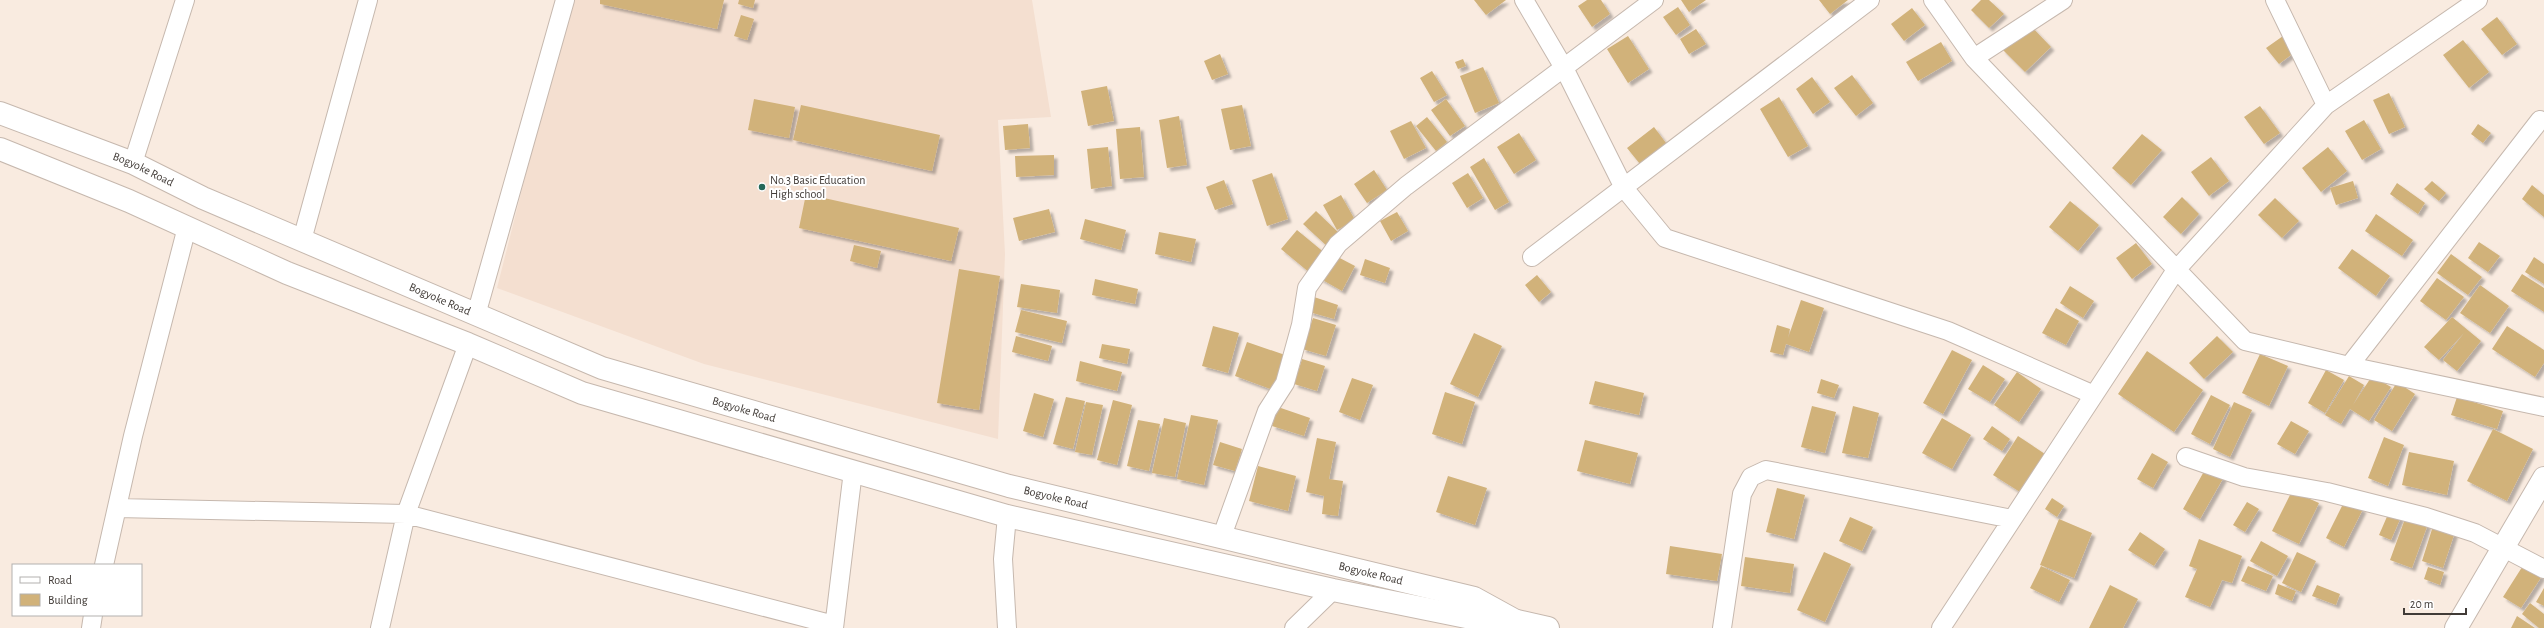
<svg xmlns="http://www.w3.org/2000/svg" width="2544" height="628" font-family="'Alegreya Sans',sans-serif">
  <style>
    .built { fill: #f4dfd0 }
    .building { fill: #d1b27a; filter: url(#shadow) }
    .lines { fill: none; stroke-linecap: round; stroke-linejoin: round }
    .street-casing { stroke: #c6b8ae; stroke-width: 20 }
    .secondary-casing { stroke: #c6b8ae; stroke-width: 24 }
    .primary-casing { stroke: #c6b8ae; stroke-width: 24 }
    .street { stroke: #fff; stroke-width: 18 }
    .secondary { stroke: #fff; stroke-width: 22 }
    .primary { stroke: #fff; stroke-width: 22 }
    .poi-dot { fill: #246859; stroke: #fff; stroke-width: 1.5 }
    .labels { text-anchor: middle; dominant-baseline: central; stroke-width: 4; stroke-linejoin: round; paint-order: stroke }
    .street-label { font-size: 12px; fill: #413b37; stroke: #fff }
    .poi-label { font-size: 12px; fill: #413b37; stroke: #fff; text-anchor: start }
  </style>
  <defs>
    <filter id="shadow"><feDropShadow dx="3.5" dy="3.5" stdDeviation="1" flood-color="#0004"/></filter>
  </defs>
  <rect width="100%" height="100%" fill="#f9ebe0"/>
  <path class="built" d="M570 0H1032L1051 117 998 120 1005 254 998 439 704 364 497 288Z"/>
  <path class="building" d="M600 0H724L717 29 600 4Z
    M739 0H755L753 8 738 4Z
    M1474 0H1506L1486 15Z
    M1587 0H1601L1610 14 1592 27 1578 6Z
    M1681 0H1706L1689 12Z
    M1819 0H1848L1830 14Z
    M1981 0H1989L2004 14 1989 28 1971 10Z
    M1678 7 1690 25 1676 35 1663 17Z
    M1912 8 1925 25 1904 41 1891 24Z
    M741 15 754 19 747 40 734 36Z
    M2497 17 2517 44 2502 55 2481 29Z
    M2029 24 2051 47 2025 72 2002 49Z
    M1696 29 1706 44 1689 54 1680 39Z
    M1628 36 1649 69 1628 83 1607 49Z
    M2283 36 2295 52 2279 64 2266 48Z
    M2463 40 2489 72 2469 88 2443 55Z
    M1941 42 1952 61 1918 81 1906 62Z
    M1220 54 1228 74 1212 80 1204 61Z
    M1463 59 1466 66 1458 69 1455 62Z
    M1483 67 1499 103 1475 113 1460 76Z
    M1432 71 1447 95 1434 102 1420 78Z
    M1852 75 1873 103 1856 116 1834 88Z
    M1812 77 1830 102 1813 114 1796 89Z
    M1107 86 1114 121 1088 126 1081 91Z
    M2389 93 2405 127 2389 134 2373 100Z
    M1779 97 1808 146 1788 157 1760 109Z
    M754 99 795 107 789 138 748 130Z
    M1446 99 1465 126 1450 136 1431 110Z
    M801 105 940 135 932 171 793 140Z
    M1242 105 1251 146 1230 150 1221 109Z
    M2260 106 2280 133 2264 144 2244 117Z
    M1179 116 1187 165 1167 168 1159 120Z
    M1427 117 1447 142 1436 151 1416 126Z
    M2364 120 2381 149 2362 160 2345 131Z
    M1411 121 1426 148 1404 159 1390 131Z
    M1028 124 1030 148 1005 150 1003 126Z
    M2478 124 2491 133 2483 143 2471 134Z
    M1140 127 1144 177 1120 179 1116 129Z
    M1654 127 1666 143 1640 164 1627 148Z
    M1519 133 1536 160 1514 174 1497 147Z
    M2142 134 2162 150 2131 185 2112 168Z
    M1108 147 1112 186 1091 189 1087 149Z
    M2328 147 2347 171 2321 192 2302 168Z
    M1054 155V175L1016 177 1015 156Z
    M2211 157 2229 181 2209 196 2191 172Z
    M1484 158 1509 202 1495 210 1470 167Z
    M1374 170 1387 190 1367 203 1354 184Z
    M1272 173 1288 219 1267 226 1252 180Z
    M1468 173 1483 198 1467 208 1452 183Z
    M1224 180 1233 204 1215 210 1206 187Z
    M2353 181 2358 198 2336 205 2330 188Z
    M2432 181 2446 193 2439 201 2424 189Z
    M2397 183 2425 203 2418 214 2390 194Z
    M2532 185 2544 195V217L2522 199Z
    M806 194 959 228 951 261 799 228Z
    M1341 195 1355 220 1337 230 1323 205Z
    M2182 197 2199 214 2181 234 2163 217Z
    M2275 198 2299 221 2282 238 2258 215Z
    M2070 201 2099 225 2078 251 2049 227Z
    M1049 209 1055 232 1019 241 1013 218Z
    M1316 211 1340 234 1328 247 1303 224Z
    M1397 212 1408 231 1391 241 1380 221Z
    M2376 214 2413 240 2402 256 2365 231Z
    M1085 219 1126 230 1121 250 1080 239Z
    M1297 230 1326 254 1310 273 1281 249Z
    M1159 232 1196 239 1191 262 1155 254Z
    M2479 242 2500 256 2488 272 2468 258Z
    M2136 243 2152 264 2132 279 2116 258Z
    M854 245 881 251 877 268 850 261Z
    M2352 249 2390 276 2376 296 2338 268Z
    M1332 254 1355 266 1342 291 1319 278Z
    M2451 254 2482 277 2468 295 2437 273Z
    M2534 257 2544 264V284L2525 272Z
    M1365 259 1390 268 1385 283 1360 275Z
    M959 269 1000 276 979 410 937 403Z
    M2522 274 2544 288V312L2511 291Z
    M1537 275 1551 292 1539 302 1525 285Z
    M2437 278 2464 297 2446 320 2420 301Z
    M1095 279 1138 289 1135 304 1092 295Z
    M1021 284 1060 290 1057 313 1017 307Z
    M2480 285 2509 306 2490 333 2460 313Z
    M2070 286 2094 301 2083 318 2060 303Z
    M1314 297 1338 305 1334 319 1309 312Z
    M1801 300 1824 308 1809 352 1786 344 1783 355 1770 352 1777 325 1790 329 1788 338Z
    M2056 308 2079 321 2066 345 2042 333Z
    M1021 310 1067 321 1062 343 1015 332Z
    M2452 317 2481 341 2457 371 2443 360 2464 333 2439 360 2424 347Z
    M1313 318 1336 325 1326 356 1302 349Z
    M1213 326 1239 333 1228 373 1202 366Z
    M2507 326 2544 350V363L2535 377 2492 349Z
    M1474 333 1502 346 1478 397 1450 384Z
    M1016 336 1052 346 1048 361 1012 352Z
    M2217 336 2233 352 2204 379 2189 363Z
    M1247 342 1288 356 1276 391 1235 376Z
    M1102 344 1130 349 1127 364 1099 358Z
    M1952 350 1972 360 1943 414 1923 403Z
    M2147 351 2203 390 2174 432 2118 394Z
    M2260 354 2288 366 2269 406 2242 393Z
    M1302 359 1325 366 1317 391 1294 384Z
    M1080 361 1122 372 1117 391 1076 381Z
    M1983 365 2005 379 1990 402 1968 389Z
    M2326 370 2344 380 2325 413 2308 403Z
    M2017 372 2041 389 2019 422 1994 405Z
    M2349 376 2364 385 2353 405 2372 376 2391 387 2369 421 2350 409 2341 424 2325 415Z
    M1352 378 1373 385 1360 420 1339 412Z
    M1821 379 1839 385 1834 398 1817 393Z
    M1595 381 1644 393 1639 415 1589 404Z
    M2397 382 2415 394 2392 431 2374 420Z
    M1445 392 1475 402 1462 444 1432 434Z
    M1034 393 1054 399 1043 437 1023 431Z
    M2211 395 2230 405 2210 444 2191 434Z
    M1066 397 1085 401 1073 449 1053 444Z
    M2457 397 2503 411 2497 429 2451 415Z
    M1113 400 1132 405 1117 465 1097 460Z
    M1086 402 1103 405 1092 455 1075 452Z
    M2234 402 2252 410 2230 457 2213 449Z
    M1812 406 1836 412 1825 453 1801 447Z
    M1853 406 1879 413 1868 458 1842 453Z
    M1278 407 1310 418 1304 436 1272 426Z
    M1191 415 1218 420 1204 485 1177 479Z
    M1164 418 1186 423 1175 477 1152 473Z
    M1942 418 1971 435 1952 469 1922 453Z
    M1138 420 1160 424 1149 471 1127 466Z
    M2291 421 2309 431 2295 454 2277 444Z
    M1992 426 2010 439 2002 451 1983 439Z
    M2493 429 2533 449 2507 501 2467 481Z
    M2018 436 2045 454 2020 492 1993 475Z
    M2384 437 2404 445 2388 486 2368 478Z
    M1317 438 1336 442 1329 479 1343 481 1338 516 1322 514 1324 496 1306 492Z
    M1585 440 1638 453 1630 484 1577 471Z
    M1220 442 1242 449 1235 471 1213 465Z
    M2409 452 2454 461 2447 495 2402 485Z
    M2152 453 2168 462 2153 488 2137 479Z
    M1258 466 1296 476 1288 511 1249 501Z
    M2207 466 2225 475 2200 519 2183 509Z
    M1448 476 1487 488 1475 525 1436 512Z
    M1777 488 1805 495 1794 539 1766 532Z
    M2292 491 2319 503 2299 544 2272 531Z
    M2052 498 2064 506 2057 517 2045 509Z
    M2345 500 2363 509 2344 547 2326 538Z
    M2247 502 2259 509 2245 532 2233 525Z
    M2389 512 2401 517 2391 540 2379 535Z
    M2406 516 2428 524 2412 568 2390 560Z
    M1850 517 1873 527 1862 551 1839 541Z
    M2059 519 2092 533 2074 578 2040 565Z
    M2433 526 2455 532 2443 568 2422 561Z
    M2140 532 2165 549 2154 566 2128 550Z
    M2199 539 2242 556 2232 583 2222 580 2210 607 2185 597 2197 569 2189 566Z
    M2261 541 2288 556 2277 576 2250 561Z
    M1670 546 1722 554 1717 581 1666 574Z
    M1824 552 1851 564 1825 622 1797 610Z
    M2297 552 2316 561 2301 592 2282 583Z
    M1745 557 1794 564 1790 593 1741 586Z
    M2524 564 2542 576 2521 608 2503 597Z
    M2041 566 2070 580 2059 602 2030 588Z
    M2248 566 2273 576 2266 591 2241 581Z
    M2428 567 2444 572 2440 585 2424 579Z
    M2278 584 2296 591 2292 601 2275 594Z
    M2110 585 2138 599 2123 628H2089Z
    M2317 585 2340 594 2336 605 2312 596Z
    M2544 588V606L2536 602Z
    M2530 603 2544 614V628H2539L2522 614Z
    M2517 616 2535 628H2511Z"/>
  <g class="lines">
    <defs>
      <path id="street" d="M1524 0 1564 68 1624 188 1665 238 1948 331 2094 395
        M1933 0 1974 58 2245 341 2349 366 2544 407
        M2275 0 2326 105
        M1974 58 2063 0
        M133 163 185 0
        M302 240 368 0
        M1532 257 1870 0
        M476 315 565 0
        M2349 366 2540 120
        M2186 457 2244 477 2327 492 2426 517 2475 533 2544 569
        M117 508 406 514 834 625
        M1222 536 1267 411 1285 383 1301 325 1307 288 1338 244 1406 186 1654 0
        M104 565 133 436 187 227
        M91 628 93 615
        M380 628 406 514 468 344
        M834 628 853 471
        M1007 628 1003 559 1007 516
        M1294 628 1333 590
        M1722 628 1742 494 1751 477 1766 470 2012 519
        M1941 628 2176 270 2326 105 2478 0"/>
      <path id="secondary" d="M2456 628 2544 478"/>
      <g id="primary">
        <path id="s1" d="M0 113 133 163 203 198 602 368 1009 486 1474 598 1514 620"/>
        <path d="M0 149 129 201 287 273 468 344 582 393 1007 516 1333 590 1486 621H1517L1548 628"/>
      </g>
    </defs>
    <use href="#street" class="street-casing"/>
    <use href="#secondary" class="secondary-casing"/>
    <use href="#primary" class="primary-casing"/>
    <use href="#street" class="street"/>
    <use href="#secondary" class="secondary"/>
    <use href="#primary" class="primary"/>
  </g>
  <circle class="poi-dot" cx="762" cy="187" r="4"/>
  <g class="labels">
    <g class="street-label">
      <text stroke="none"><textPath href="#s1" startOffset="154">Bogyoke Road</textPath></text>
      <text stroke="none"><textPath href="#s1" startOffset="478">Bogyoke Road</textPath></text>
      <text stroke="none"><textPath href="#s1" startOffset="802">Bogyoke Road</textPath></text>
      <text stroke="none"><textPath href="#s1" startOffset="1126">Bogyoke Road</textPath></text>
      <text stroke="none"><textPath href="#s1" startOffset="1450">Bogyoke Road</textPath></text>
    </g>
    <g class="poi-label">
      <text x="770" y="180">No.3 Basic Education<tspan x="770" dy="14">High school</tspan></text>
    </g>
  </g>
  <rect x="12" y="564" width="130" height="52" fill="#ffffff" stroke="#b3b1af"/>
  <rect x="20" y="577" width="20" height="6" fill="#ffffff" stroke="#b3b1af"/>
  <text x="48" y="584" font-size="12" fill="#413b37">Road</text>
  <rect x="20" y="594" width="20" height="12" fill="#d1b27a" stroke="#b3b1af"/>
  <text x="48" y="604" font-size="12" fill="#413b37">Building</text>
  <path d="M2404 608v6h62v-6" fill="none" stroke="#413b37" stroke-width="2"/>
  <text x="2410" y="608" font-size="12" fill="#413b37" stroke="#ffffff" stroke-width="3" paint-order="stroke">20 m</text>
</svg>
